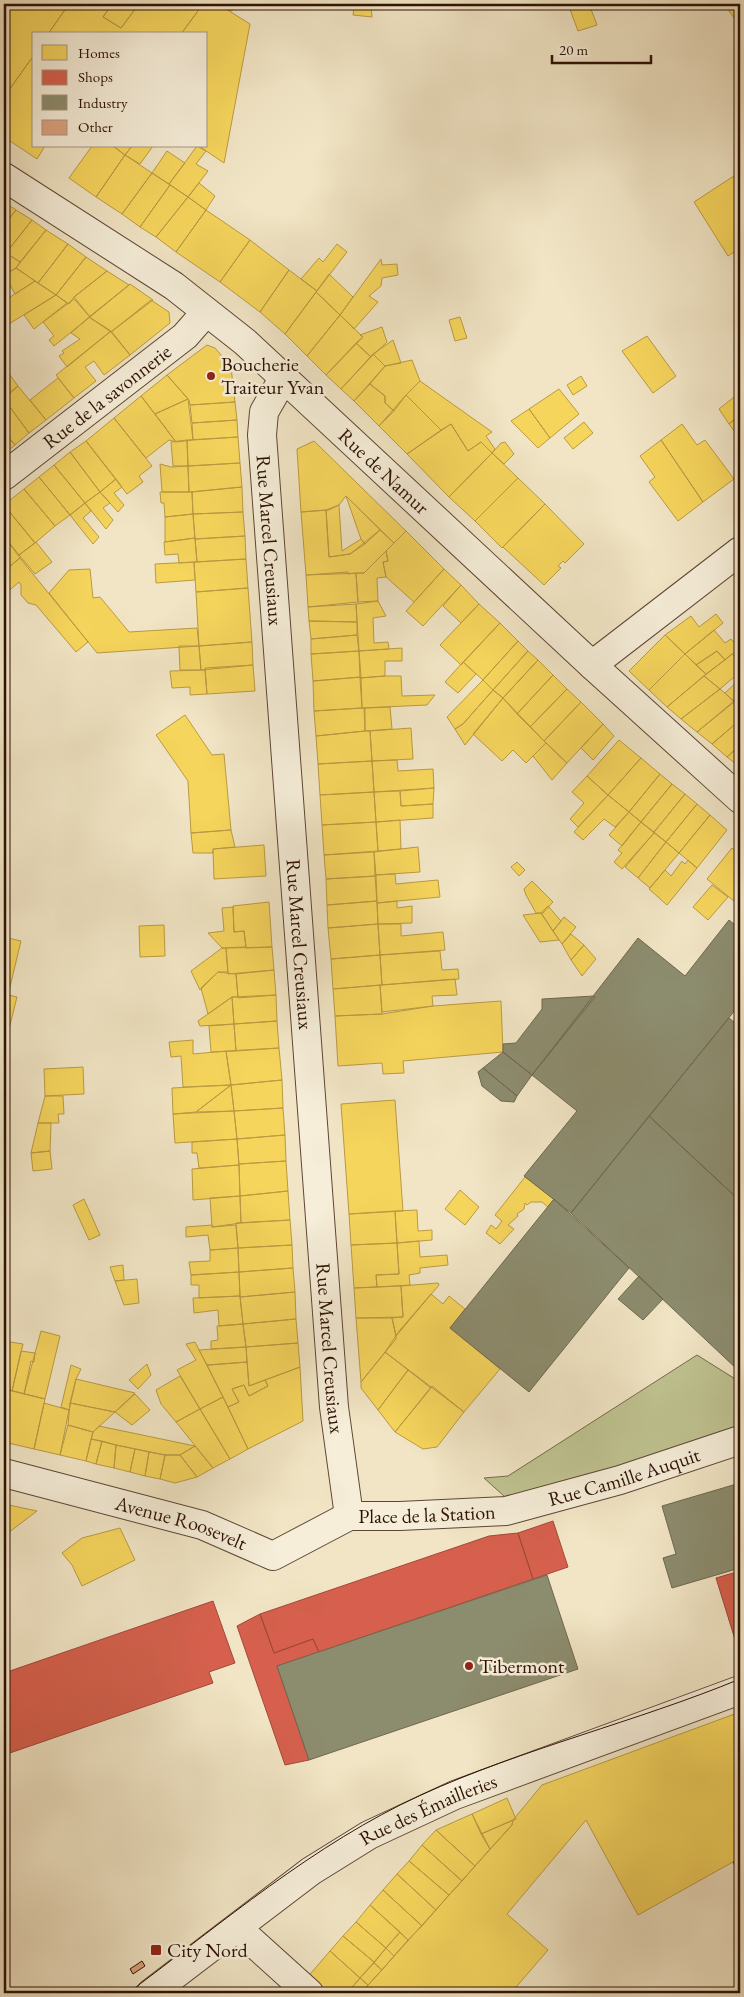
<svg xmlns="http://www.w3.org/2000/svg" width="744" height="1997" font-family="'EB Garamond',serif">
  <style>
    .green { fill: #bfc391; stroke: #766a4b }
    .homes { fill: #f6d55c; stroke: #ba9a42 }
    .shops { fill: #d6604d; stroke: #a34837 }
    .industry { fill: #8c8c6e; stroke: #70674e }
    .building { fill: #dea281; stroke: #2d1105 }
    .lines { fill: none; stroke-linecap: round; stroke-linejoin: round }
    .street-casing { stroke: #5e4635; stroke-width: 30 }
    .street { stroke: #f6eed9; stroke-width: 28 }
    .tram { stroke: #2d1105; stroke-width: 1 }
    .poi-dot { fill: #8f2418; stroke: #f6eed9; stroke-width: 2 }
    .labels { text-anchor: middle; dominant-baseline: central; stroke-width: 5; stroke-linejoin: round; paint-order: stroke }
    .poi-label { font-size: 20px; fill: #2d1105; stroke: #f6eed9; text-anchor: start }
    .street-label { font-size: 20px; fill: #2d1105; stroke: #f6eed9 }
  </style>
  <rect width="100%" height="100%" fill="#f1e5c5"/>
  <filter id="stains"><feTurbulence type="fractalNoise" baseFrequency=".004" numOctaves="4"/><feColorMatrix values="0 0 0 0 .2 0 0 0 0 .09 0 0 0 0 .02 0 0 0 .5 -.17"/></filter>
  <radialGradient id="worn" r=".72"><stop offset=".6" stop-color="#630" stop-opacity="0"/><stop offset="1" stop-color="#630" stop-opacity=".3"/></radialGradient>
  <path class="green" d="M697 1355 740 1382V1441L505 1497 484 1478 508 1476Z"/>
  <path class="homes" d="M9 4H69L48 34H34V55L4 97V13Z
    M69 4H112L103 17 121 28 139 4H203L181 34H48Z
    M112 4H139L121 28 103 17Z
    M203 4H218L250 24 224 163 199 146H206V34H181Z
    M218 4H234L236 8 231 11Z
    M349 4H371V6L349 7Z
    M568 4H589L597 25 578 31Z
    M724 4H740V26Z
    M371 6 372 17 353 15 354 7Z
    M34 55V146H45L37 159 4 137V97Z
    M92 146H113L125 155 96 197 69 178Z
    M113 146H132L125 155Z
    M132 146H153L140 164 125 155Z
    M197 146 206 151 196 164 208 171 188 197 169 184Z
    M167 151 185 163 169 184 152 173Z
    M125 155 152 173 122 214 96 197Z
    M740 172V248L728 256 694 202Z
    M152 173 170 185 140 227 122 214Z
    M199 183 215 196 206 210 188 197Z
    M170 185 188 197 156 237 140 227Z
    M188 197 206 210 176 252 156 237Z
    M4 202 16 210 4 225Z
    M16 210 32 220 6 253 4 252V225Z
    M206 210 250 240 220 282 176 252Z
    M32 220 46 230 20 262 6 253Z
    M46 230 68 244 38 283 16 268Z
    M250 240 289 270 260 312 220 282Z
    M68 244 86 257 56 295 38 283Z
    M337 244 347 252 317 291 301 279 319 258 323 262Z
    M6 253 20 262 16 268 4 275V255Z
    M86 257 107 271 74 297 69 304 56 295Z
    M381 259 382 265 397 264 398 275 382 278 381 286 369 296 378 302 354 329 340 315Z
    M16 268 35 281 15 294 10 285 4 289V275Z
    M289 270 317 291 285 334 260 312Z
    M107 271 129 285 90 317 74 297Z
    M329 274 353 297 340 315 316 292Z
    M35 281 56 295 4 327V301Z
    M130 284 153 300 111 332 89 317Z
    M316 292 340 315 307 356 285 334Z
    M56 295 67 303 34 329 24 315Z
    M74 299 90 317 54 346 49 340 54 336 43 322Z
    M151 300 169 312 170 323 130 355 111 332Z
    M340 315 363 337 326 375 307 356Z
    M89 317 111 331 67 367 59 356 64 353 62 351 80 339 71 333Z
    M460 317 467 338 455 341 449 320Z
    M382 327 387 342 371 357 356 343 363 337 360 335Z
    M111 331 130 355 104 375 94 361 85 367 96 381 74 398 56 375Z
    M647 336 676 376 653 393 622 351Z
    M393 340 401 363 385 366 373 354Z
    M356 343 371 357 341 389 326 375Z
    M207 345 215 348 231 367 235 402 190 405 189 400 167 375Z
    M373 354 385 366 354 401 341 389Z
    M412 360 420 381 406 395 394 411 385 403V396L370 384 385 366Z
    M7 371 18 386 4 397V374Z
    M167 375 188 399 155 414 141 396Z
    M581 376 587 386 573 395 567 385Z
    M58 378 74 398 46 420 30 400Z
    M420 381 492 432 486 436 495 449 492 453 481 442 468 451 451 424 441 430 406 395Z
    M370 384 385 396V403L394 411 379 426 354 401Z
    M18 386 46 420 29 433 4 399Z
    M559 389 579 414 550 438 529 409Z
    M406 395 441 430 407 454 379 426Z
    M141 396 176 442 169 440 146 458 114 418Z
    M734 397 740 405V415L729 424 719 409Z
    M4 399 29 433 15 445 4 432Z
    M188 399 193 440 176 442 155 414Z
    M235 402 237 420 192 423 190 405Z
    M529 409 550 438 538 448 511 421Z
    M740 415V439L729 424Z
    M114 418 152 466 139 476 143 482 127 494 86 441Z
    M237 420 238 437 193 440 192 423Z
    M584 422 593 433 573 449 564 438Z
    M451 424 468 451 481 442 492 453 449 497 407 454Z
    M682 424 697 445 705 440 734 479 703 502 661 440Z
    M4 432 15 445 4 454Z
    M238 437 240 463 188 466 187 440Z
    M187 440 188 466H173L171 442Z
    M661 440 703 502 678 521 649 482 655 477 640 456Z
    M86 441 116 479 100 492 70 452Z
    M314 441 406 531 394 543 346 496 339 505 329 510 301 512 297 449Z
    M505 442 514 454 504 464 492 453 501 443Z
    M70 452 100 492 85 503 54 465Z
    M492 453 518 478 475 521 449 497Z
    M240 463 242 487 189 492 188 466Z
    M160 464 171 467 188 466 189 492H162Z
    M54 465 85 503 70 515 39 477Z
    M39 477 70 515 55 526 24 489Z
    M518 478 545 504 502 548 475 521Z
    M116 479 122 487 114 493 124 505 118 512 100 492Z
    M242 487 243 512 193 514 192 492Z
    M24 489 55 526 35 543 4 505Z
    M100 492 110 503 103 508 113 520 106 529 85 503Z
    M160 492H192L193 514 165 517 164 503H161Z
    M346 496 380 530 365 544 361 539Z
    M85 503 91 511 83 518 99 537 93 544 70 515Z
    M545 504 584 544 565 563 563 561 558 566 561 568 544 585 503 547Z
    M4 505 35 543 19 555 4 536Z
    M339 505 342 551 361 539 365 544 350 554 329 557 326 510Z
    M326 510 329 557 350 554 380 530 394 543 364 573 306 575 301 512Z
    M243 512 245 536 195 539 193 514Z
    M193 514 195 538 165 542V517Z
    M406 531 444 569 414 602 386 577 383 562 388 561 386 551Z
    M4 536 20 558 4 571Z
    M245 536 246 559 197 562 195 539Z
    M195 538 197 562 179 563 178 554 165 555 164 542Z
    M36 542 52 562 35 574 19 555Z
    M386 551 388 561 383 562 386 577 377 578 378 601 358 602 356 573H364Z
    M20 558 88 642 76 652 36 605 28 603 21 595V585L19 582 4 595V571Z
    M246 559 248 588 196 592 194 562Z
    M194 562 195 580 156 583 155 564Z
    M90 569 93 598 100 597 129 632 197 628 199 646 97 653 49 593 69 570Z
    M444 569 461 585 423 626 406 611Z
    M348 572V574L356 573 358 602 308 607 306 575Z
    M461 585 479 604 461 623 443 606Z
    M248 588 252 642 199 646 196 592Z
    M378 601 386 616 373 618 374 643 388 642 389 649 359 651 356 604Z
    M356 604 357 622 309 621 308 607Z
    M479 604 500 623 461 665 440 645Z
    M716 614 723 623 685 654 665 635 691 616 699 627Z
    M309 621 357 622V635L311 639Z
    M500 623 518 641 483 680 463 662Z
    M714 630 725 643 731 639 739 648 725 660 717 651 696 665 685 654Z
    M357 635 359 651 311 654V639Z
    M665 635 685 654 649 690 629 671Z
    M518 641 528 651 493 690 483 680Z
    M252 642 253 665 201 670 199 646Z
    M179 646H199L201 670H180Z
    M402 648V661H385V676L360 678 359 651Z
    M359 651 361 677 313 681 311 654Z
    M528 651 538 660 503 698 493 690Z
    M717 651 725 660 706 674 696 665Z
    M685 654 706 674 667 707 649 690Z
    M732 654 740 662V672L720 689 704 676Z
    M538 660 553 675 517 714 503 698Z
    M463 662 476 674 458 693 445 682Z
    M253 665 255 691 207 694 205 668Z
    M205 670 207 694 190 695V687L172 688 170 671Z
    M553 675 567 689 530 727 517 714Z
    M385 676H401L402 696 435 695 427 705 362 708 360 678Z
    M704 676 720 689 681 719 667 707Z
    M361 677 362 708 314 711 313 681Z
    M740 679V697L734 702 725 693Z
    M483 680 493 690 463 724 455 729 447 717Z
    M567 689 581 702 544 741 530 727Z
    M720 689 734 701 697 732 681 719Z
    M493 690 503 698 465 745 455 729 463 724Z
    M503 698 546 743 526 763 513 750 502 761 473 734Z
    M581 702 603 724 567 763 544 741Z
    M734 702 740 706V720L712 744 697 732Z
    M390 707 392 729 365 731 364 708Z
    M362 708H365V731L316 736 314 711Z
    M185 715 212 755 224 754 231 830 191 833 188 781 156 735Z
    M740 720V745L727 757 712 744Z
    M603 724 614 736 593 760 581 748Z
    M411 728 413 759 372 761 370 731Z
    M365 731H370L372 761 318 764 316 736Z
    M619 740 641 758 608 795 587 776Z
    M546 743 567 763 552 780 533 756Z
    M740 745V767L727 757Z
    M641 758 660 774 629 812 608 795Z
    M397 760 398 771 433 769 434 788 374 792 372 761Z
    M372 761 374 792 320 795 318 764Z
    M660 774 672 784 641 822 629 812Z
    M587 776 608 795 578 827 570 819 584 803 572 792Z
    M672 784 685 794 654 832 641 822Z
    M434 788 433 804 401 806 400 791Z
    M400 791 401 806 433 804V818L376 822 374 792Z
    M374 792 376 822 322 825 320 795Z
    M685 794 697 804 666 842 654 832Z
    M608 795 629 812 615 827 604 819 583 840 574 832Z
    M697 804 710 815 679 853 666 842Z
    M629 812 641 822 622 846 609 835Z
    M710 815 727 830 697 868 679 853Z
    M400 820 401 849 378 851 376 822Z
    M376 822 378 851 324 855 322 825Z
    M641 822 654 833 622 869 614 862 622 853 618 850Z
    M231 830 235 847 213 849V853H193L191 833Z
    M654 833 666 842 638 878 625 867Z
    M666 842 679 853 650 888 638 878Z
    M264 845 266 876 214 879 213 849Z
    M418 847 420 872 375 875 374 852Z
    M732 848 740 855V906L707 879Z
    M374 852 376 876 326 879 324 855Z
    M688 860 697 868 667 905 649 889 665 870 671 876 682 861 685 864Z
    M517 862 525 870 519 876 511 867Z
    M395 874 396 884 438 880 440 897 377 903 375 875Z
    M376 876 377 901 327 905 326 879Z
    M532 881 553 902 543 913H536L526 895 524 889Z
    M712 885 728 897 708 920 693 907Z
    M377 901 378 924 328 928 327 905Z
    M397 901V908L412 906V923L378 924 377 903Z
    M269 902 272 947 246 948 244 931 234 932 233 906Z
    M548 906 561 921 553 931 541 913Z
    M233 907 234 932 244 931 246 947 222 948 208 933 224 931 222 908Z
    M541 913 559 940 540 942 523 915Z
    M564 917 576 927 562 944 553 931Z
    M378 924H401V936L443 932 445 950 380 955Z
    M378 924 380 955 331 959 328 928Z
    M164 925 165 956 140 957 139 926Z
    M571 934 584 945 571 960 562 944Z
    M4 937 21 941 8 995 17 997 4 1049Z
    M584 945 596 959 582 976 571 960Z
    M272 947 274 970 228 974 226 948Z
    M222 948H226L228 972H218L200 990 191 971Z
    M440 951 442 970 458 969 459 979 382 985 380 955Z
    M380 955 382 985 333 989 331 959Z
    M274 970 276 995 238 998 236 974Z
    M218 972 236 974 238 997H232L208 1014 201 988Z
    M455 979 457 995 432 996 433 1006 382 1012 380 985Z
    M380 985 382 1014 335 1016 333 989Z
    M276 995 277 1021 234 1024 232 997Z
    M232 997 234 1024 200 1026 198 1021Z
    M501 1001 503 1052 403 1061 404 1073 383 1074 382 1063 338 1066 335 1016 382 1014 433 1006Z
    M277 1021 279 1048 236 1051 234 1024Z
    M234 1024 236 1051 211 1052 209 1026Z
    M193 1040V1054L226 1051 231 1085 183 1087 181 1056 171 1057 169 1042Z
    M279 1048 282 1080 231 1085 226 1051Z
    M83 1067 84 1094 45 1096 44 1069Z
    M282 1080 283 1108 234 1111 231 1085Z
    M231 1085 234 1111 196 1112Z
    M231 1085 196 1112 173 1114 172 1088Z
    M45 1096H63L64 1114H58L59 1123H38Z
    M395 1100 403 1211 349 1214 341 1104Z
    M283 1108 285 1135 237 1139 234 1111Z
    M234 1111 237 1139 175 1143 173 1114Z
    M38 1123H51L50 1151 31 1153Z
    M285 1135 286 1161 239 1164 237 1139Z
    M237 1139 239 1165 199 1168 197 1153H192V1142Z
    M50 1151 52 1169 33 1171 31 1153Z
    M286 1161 288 1191 240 1196 239 1164Z
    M239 1165 240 1196 193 1200 192 1169Z
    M525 1177 554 1199 548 1207 542 1202H531L527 1205 525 1203 524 1209 517 1214 518 1216 508 1225 514 1229 500 1244 486 1233 491 1225 496 1229 502 1221 495 1215Z
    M460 1190 479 1207 465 1225 445 1209Z
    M288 1191 290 1220 241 1223 240 1196Z
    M240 1196 241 1223 212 1227 210 1198Z
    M84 1199 100 1235 89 1240 73 1205Z
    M417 1210 418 1231 432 1230V1240L397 1243 395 1211Z
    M395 1211 397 1243 351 1245 349 1214Z
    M290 1220 292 1245 238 1248 236 1223Z
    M212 1225V1227L236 1225 238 1248 210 1250 208 1235 186 1237V1227Z
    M419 1241 420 1257 447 1255 448 1265 420 1268V1273L409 1275 410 1285 377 1287 376 1275 399 1274 397 1243Z
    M397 1243 399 1274 376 1275 377 1287 354 1288 351 1245Z
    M292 1245 293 1268 239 1272 238 1248Z
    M238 1248 239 1272 191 1275 189 1262 210 1261V1250Z
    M123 1265 124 1280 115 1281 110 1267Z
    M293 1268 295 1292 240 1297 239 1272Z
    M239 1272 240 1296 199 1298V1285H191V1275Z
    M137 1279 139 1303 124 1305 115 1281Z
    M438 1283 439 1285 396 1336 392 1318 403 1317 401 1286Z
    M401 1286 403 1317 356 1318 354 1288Z
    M295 1292 296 1319 243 1324 240 1297Z
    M431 1294 443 1304 449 1296 465 1309 450 1328 500 1369 464 1412 385 1352 400 1330Z
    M240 1296 243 1324 219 1326 218 1310 194 1313 193 1298Z
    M356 1318H392L396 1336V1339L361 1382Z
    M296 1319 298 1343 246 1347 243 1324Z
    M243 1324 246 1347 211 1349V1341L218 1340 217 1326Z
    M41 1331 60 1336 45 1399 24 1394Z
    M4 1341 23 1344 12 1391 10 1390 9 1395 4 1394Z
    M195 1342 223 1397 200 1409 177 1370 196 1360 186 1344Z
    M298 1343 300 1367 249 1386 246 1347Z
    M246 1347 247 1362 210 1365H207L199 1350Z
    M21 1351 35 1353 34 1362 31 1361 24 1394 12 1391Z
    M385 1352 408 1370 378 1410 361 1388V1382Z
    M247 1362 249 1386 265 1380 268 1386 249 1396 244 1385 232 1389 239 1402 228 1407 207 1365Z
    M147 1364 151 1375 138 1389 129 1380Z
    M71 1365 81 1369 76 1379 69 1410 61 1407Z
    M300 1367 303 1421 248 1449 228 1407 239 1402 232 1389 244 1385 249 1396 268 1386 265 1380Z
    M408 1370 431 1388 395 1432 378 1410Z
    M180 1376 200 1409 176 1422 161 1404 156 1390Z
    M76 1379 135 1393 115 1412 70 1403Z
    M432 1386 464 1412 437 1447 423 1449 395 1432Z
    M10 1390 45 1399 34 1449 4 1442V1418Z
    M4 1394 9 1395 4 1418Z
    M135 1394 150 1410 132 1425 115 1412Z
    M223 1397 248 1449 230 1459 200 1409Z
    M44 1403 69 1410 60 1455 34 1449Z
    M70 1403 115 1412 93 1432 68 1425Z
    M200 1409 230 1459 213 1468 176 1422Z
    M68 1425 93 1432 86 1461 60 1455Z
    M99 1426 195 1446 180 1455H165L116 1445 91 1439 93 1432Z
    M91 1439 102 1441 96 1464 86 1461Z
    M102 1441 116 1445 114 1468 96 1464Z
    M116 1445 135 1449 130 1472 114 1468Z
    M195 1446 213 1468 197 1477 180 1455Z
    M135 1449 149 1452 145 1476 130 1472Z
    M149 1452 165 1455 160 1479 145 1476Z
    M165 1455H180L197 1477 175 1483 160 1479Z
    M4 1504 37 1511 4 1536Z
    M120 1528 135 1560 82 1586 72 1565 62 1553 82 1538Z
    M740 1712V1858L638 1915 586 1820 507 1914 548 1950 511 1993H361L512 1825 513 1820 542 1785Z
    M507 1798 516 1819 481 1834 472 1814Z
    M472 1814 490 1849 475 1866 436 1830Z
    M513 1820 512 1825 490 1849 481 1834Z
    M436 1830 475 1866 462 1881 422 1845Z
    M422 1845 462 1881 449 1895 409 1861Z
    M409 1861 449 1895 436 1910 397 1874Z
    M397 1874 436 1910 422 1926 383 1890Z
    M383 1890 422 1926 408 1940 370 1905Z
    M370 1905 400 1932 386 1948 356 1922Z
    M356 1922 386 1948 374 1962 343 1936Z
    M400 1932 408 1940 394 1956 386 1948Z
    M343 1936 374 1962 360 1978 330 1951Z
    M386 1948 394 1956 382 1970 374 1963Z
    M330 1951 360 1978 347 1993H319L305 1980Z
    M374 1963 382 1970 368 1985 360 1978Z
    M360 1978 368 1985 361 1993H349L348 1992Z"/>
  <path class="shops" d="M553 1521 568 1567 533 1579 518 1533Z
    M518 1533 533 1579 319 1652 313 1639 274 1653 260 1614 489 1536Z
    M740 1571V1645L737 1646 716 1578Z
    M213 1601 235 1663 209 1672 213 1683 4 1755V1673Z
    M260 1614 274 1653 313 1639 319 1652 277 1666 309 1760 285 1765 237 1626Z
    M740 1858V1875L733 1862Z"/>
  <path class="industry" d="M729 920 740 929V1004L571 1213 524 1176 577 1111 532 1075 638 938 685 976Z
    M594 996 595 997 532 1075 503 1052V1044L516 1043 542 1009V999Z
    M729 1018 740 1027V1201L649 1116Z
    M503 1052 532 1075 517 1096 483 1068Z
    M483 1068 517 1096 514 1102 501 1101 482 1086 478 1072Z
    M649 1116 740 1201V1372L571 1213Z
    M554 1199 629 1268 529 1392 450 1328Z
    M639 1276 663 1299 643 1320 618 1299Z
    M740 1483V1536L735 1537 740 1555V1568L672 1588 663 1558 676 1554 662 1506Z
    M547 1575 578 1669 309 1760 277 1666Z"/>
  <path class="building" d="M142 1961 145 1966 133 1974 130 1969Z"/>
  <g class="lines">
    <defs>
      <g id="street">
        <path id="s1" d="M4 177 174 286 245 342 592 665 740 799"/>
        <path id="s2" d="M284 377 264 412 262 435 334 1407 349 1516"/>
        <path id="s3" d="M4 476 185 336 206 312"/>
        <path d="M592 665 740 551"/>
        <path id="s4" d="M4 1473 202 1525 273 1556 349 1516H400L506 1511 620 1480 740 1440"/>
        <path d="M240 1926 247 1937 309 1993"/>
        <path id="s5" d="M151 1993 311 1871 369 1835 455 1795 740 1690"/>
      </g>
    </defs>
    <use href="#street" class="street-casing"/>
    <use href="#street" class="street"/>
    <path class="tram" d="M128 1993C222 1923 314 1844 421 1795 524 1748 636 1722 740 1679"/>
  </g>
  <g class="poi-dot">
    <circle cx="211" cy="376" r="5"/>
    <circle cx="469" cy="1666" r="5"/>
    <rect x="150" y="1944" width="12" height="12" rx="2.5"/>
  </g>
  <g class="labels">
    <g class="poi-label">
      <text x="221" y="364">Boucherie<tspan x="221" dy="23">Traiteur Yvan</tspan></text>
      <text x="479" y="1666">Tibermont</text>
      <text x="167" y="1950">City Nord</text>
    </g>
    <g class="street-label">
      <text stroke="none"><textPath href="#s3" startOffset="130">Rue de la savonnerie</textPath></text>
      <text stroke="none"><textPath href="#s1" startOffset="482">Rue de Namur</textPath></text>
      <text stroke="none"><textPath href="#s2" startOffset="169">Rue Marcel Creusiaux</textPath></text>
      <text stroke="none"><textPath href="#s2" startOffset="574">Rue Marcel Creusiaux</textPath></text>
      <text stroke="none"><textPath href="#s2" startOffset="979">Rue Marcel Creusiaux</textPath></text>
      <text stroke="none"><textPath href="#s4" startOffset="648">Rue Camille Auquit</textPath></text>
      <text stroke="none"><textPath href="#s4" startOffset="446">Place de la Station</textPath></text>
      <text stroke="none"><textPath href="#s4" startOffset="184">Avenue Roosevelt</textPath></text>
      <text stroke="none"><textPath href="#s5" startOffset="334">Rue des Émailleries</textPath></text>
    </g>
  </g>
  <rect width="744" height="1997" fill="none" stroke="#f1e5c5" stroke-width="20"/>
  <rect x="5" y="5" width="734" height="1987" fill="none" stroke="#2d1105" stroke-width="2.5"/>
  <rect x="10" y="10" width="724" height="1977" fill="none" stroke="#2d1105"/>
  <rect x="32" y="32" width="175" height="115" fill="#f6eed9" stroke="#a69684"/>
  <rect x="42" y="45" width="25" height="15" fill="#f6d55c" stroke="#a69684"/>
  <text x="78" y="58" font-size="15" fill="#2d1105">Homes</text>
  <rect x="42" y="70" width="25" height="15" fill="#d6604d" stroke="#a69684"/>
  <text x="78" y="82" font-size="15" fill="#2d1105">Shops</text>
  <rect x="42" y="95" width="25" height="15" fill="#8c8c6e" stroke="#a69684"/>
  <text x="78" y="108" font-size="15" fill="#2d1105">Industry</text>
  <rect x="42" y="120" width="25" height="15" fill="#dea281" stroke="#a69684"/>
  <text x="78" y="132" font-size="15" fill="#2d1105">Other</text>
  <path d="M552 55v8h99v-8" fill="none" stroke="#2d1105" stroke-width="2.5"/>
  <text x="559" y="55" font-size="15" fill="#2d1105" stroke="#f6eed9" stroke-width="4" paint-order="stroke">20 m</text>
  <rect width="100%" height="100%" filter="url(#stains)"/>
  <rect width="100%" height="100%" fill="url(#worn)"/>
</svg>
